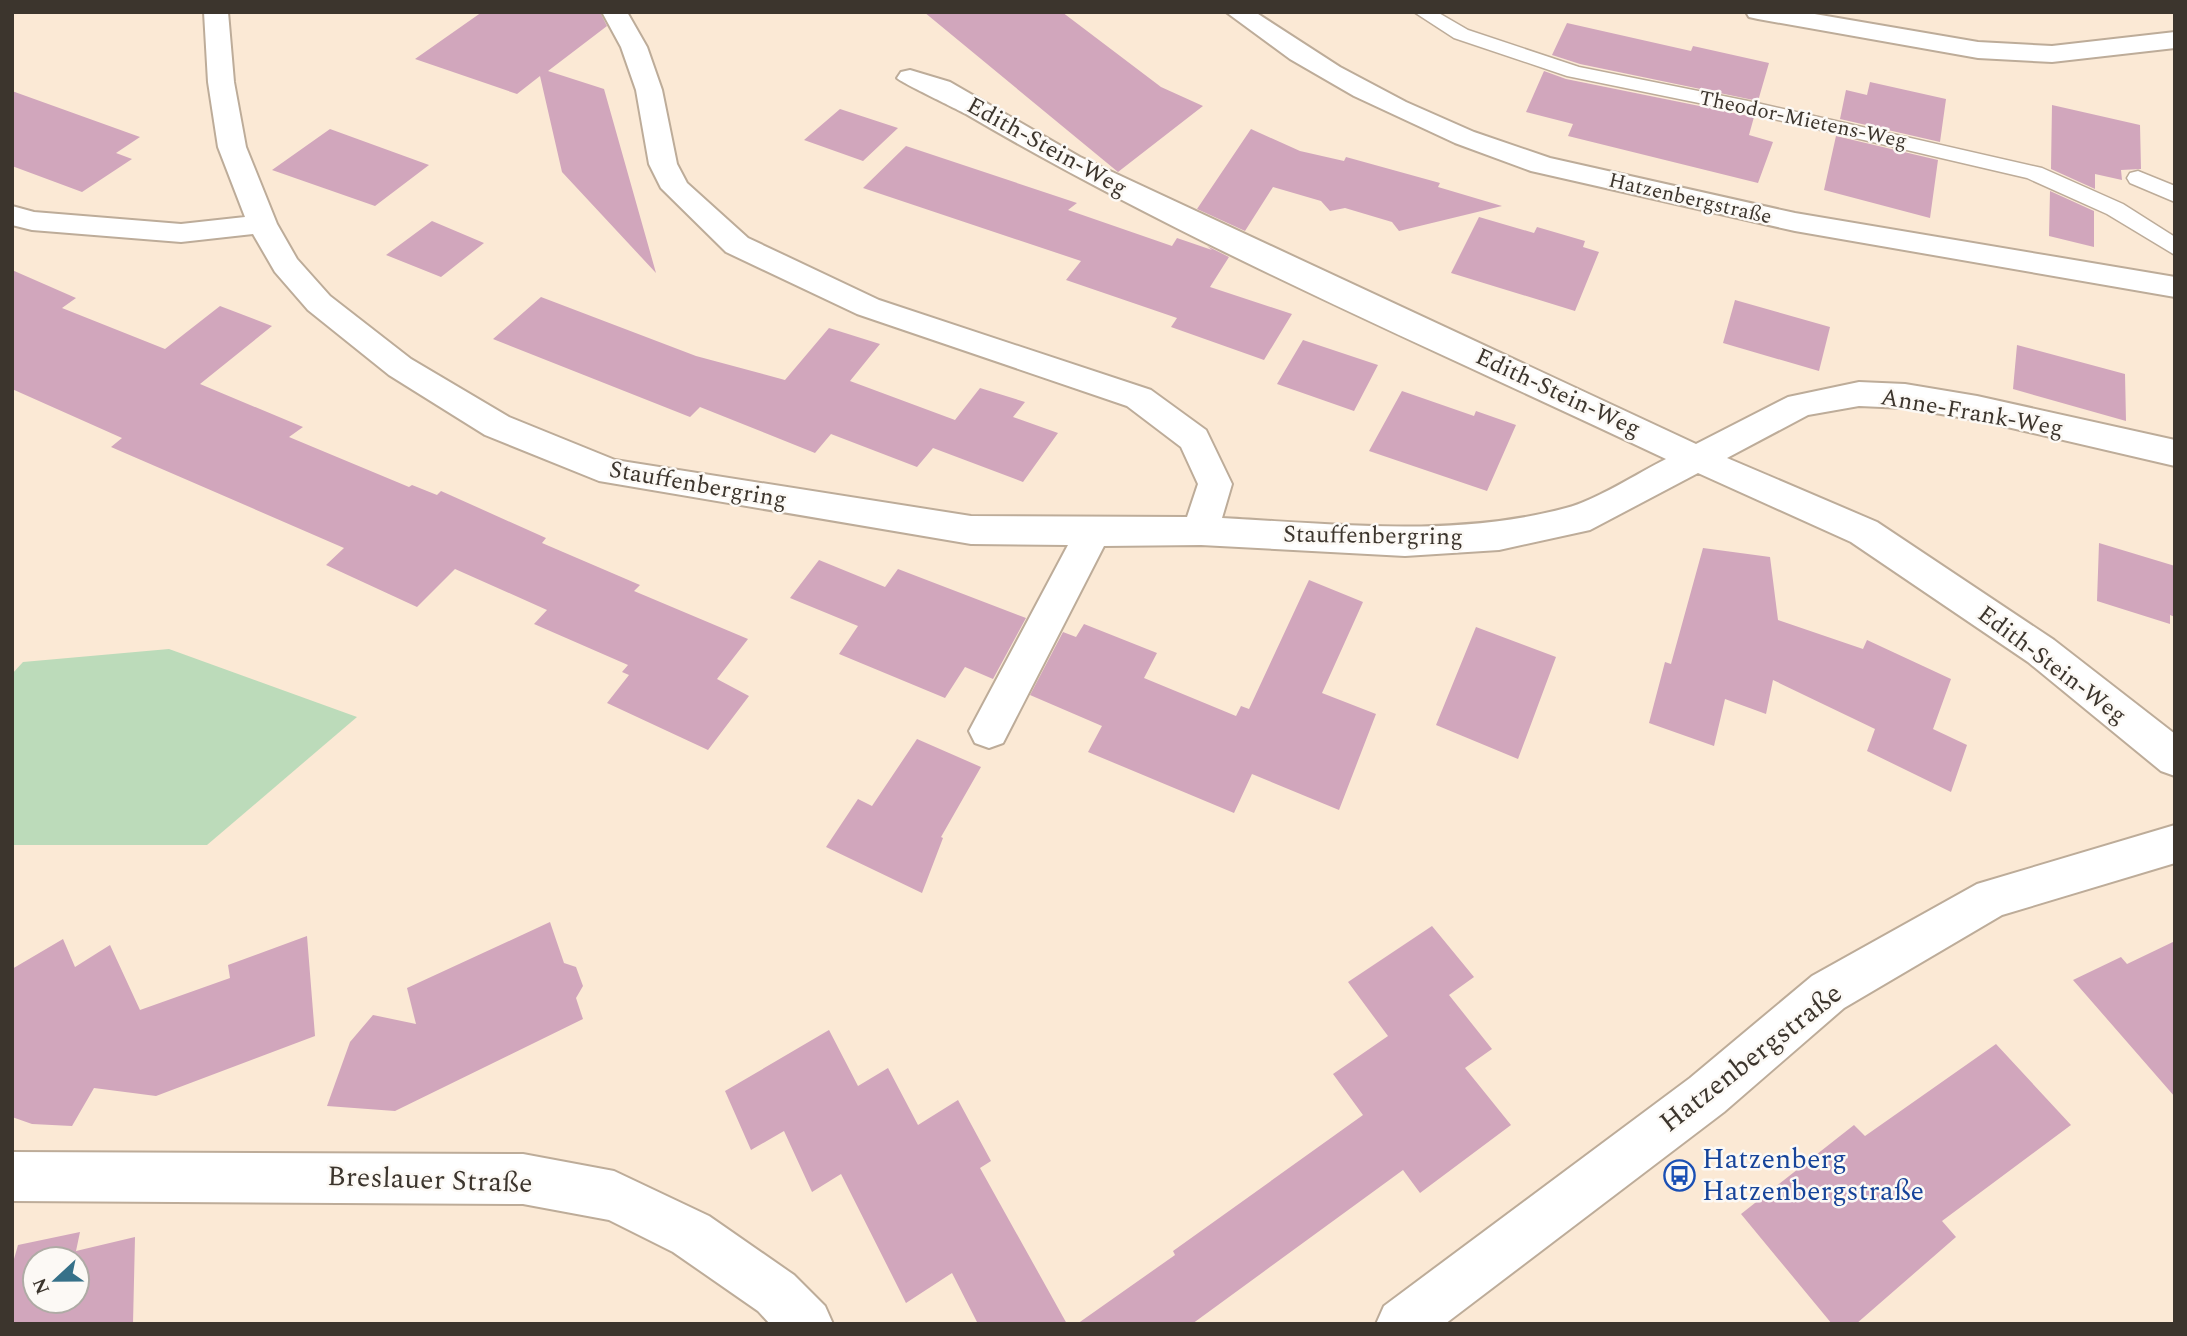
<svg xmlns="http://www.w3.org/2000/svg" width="2187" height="1336" font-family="Spectral,serif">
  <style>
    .green { fill: #bcdbba }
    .building { fill: #d1a6bc; fill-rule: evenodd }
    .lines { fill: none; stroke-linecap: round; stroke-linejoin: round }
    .service-casing { stroke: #bdac99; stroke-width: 3 }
    .minor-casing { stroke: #bdac99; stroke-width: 4 }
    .service { fill: #fff; fill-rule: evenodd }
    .minor { fill: #fff; fill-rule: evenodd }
    .labels { text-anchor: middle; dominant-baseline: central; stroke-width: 5; stroke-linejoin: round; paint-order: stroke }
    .far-street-label { font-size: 21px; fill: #3c352d; stroke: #fcf9f5 }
    .street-label { font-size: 24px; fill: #3c352d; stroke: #fcf9f5 }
    .near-street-label { font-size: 28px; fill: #3c352d; stroke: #fcf9f5 }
    .near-transit-label { font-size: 28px; fill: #164399; stroke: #fcf9f5; text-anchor: start }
  </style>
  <rect width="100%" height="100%" fill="#fbe9d5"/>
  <path class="green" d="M169 649 357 717 207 845H12V674L23 662Z"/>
  <path class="building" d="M482 12H600L607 26 548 71 604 89 656 273 562 172 540 76 517 94 415 59Z
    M924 12H1062L1161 87 1203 106 1118 172Z
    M1567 23 1691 51 1693 46 1769 63 1758 101 1580 64 1552 55Z
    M1544 71 1566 79 1754 117 1749 135 1773 142 1758 183 1568 136 1573 124 1526 112Z
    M1870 82 1946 99 1940 142 1840 119 1846 90 1867 95Z
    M12 91 140 137 116 153 132 159 82 192 12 166Z
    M2052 105 2140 125 2141 169 2121 170 2122 180 2095 174V189L2051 169Z
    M840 109 898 128 863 161 804 140Z
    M330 129 429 165 375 206 272 170Z
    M1251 129 1300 151 1344 161 1346 157 1440 183 1438 187 1502 206 1399 231 1392 222 1345 208 1330 211 1321 201 1273 187 1245 231 1197 209Z
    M1836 136 1938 160 1930 218 1824 190Z
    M906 146 1077 203 1068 210 1172 246 1177 238 1212 250 1207 246 1229 257 1210 287 1292 314 1264 360 1171 327 1177 318 1066 280 1081 261 863 188Z
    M2050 191 2094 211V247L2049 236Z
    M1479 217 1534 233 1537 227 1585 241 1583 247 1599 252 1575 311 1451 273Z
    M432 221 484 243 441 277 386 255Z
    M12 270 76 298 62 308 165 349 220 306 272 326 200 384 303 427 289 437 409 487 412 485 437 495 441 491 546 538 542 543 640 585 634 591 748 639 717 679 749 696 708 750 607 703 629 675 622 672 628 665 534 624 547 610 455 569 417 607 326 565 344 548 111 447 122 438 12 389Z
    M541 297 696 356 785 380 829 328 880 344 850 381 955 420 980 388 1025 402 1013 417 1058 433 1023 482 933 448 917 467 831 434 815 453 700 407 690 417 493 339Z
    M1735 300 1830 327 1819 371 1723 343Z
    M1303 340 1378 365 1354 411 1277 384Z
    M2017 345 2125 374 2126 421 2013 389Z
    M1402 391 1474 416 1476 411 1516 425 1487 491 1369 451Z
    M2099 543 2175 566V617L2170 615V624L2097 601Z
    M1703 548 1770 557 1778 620 1863 649 1867 640 1951 679 1933 729 1967 745 1951 792 1867 751 1875 729 1773 680 1766 714 1725 699 1714 746 1649 723 1665 662 1671 664Z
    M819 560 885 587 898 569 1026 618 993 679 965 667 945 698 839 654 858 626 790 598Z
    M1309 580 1363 602 1322 693 1376 714 1339 810 1252 774 1234 813 1088 752 1102 726 1030 695 1063 632 1076 637 1084 624 1157 653 1144 678 1236 716 1241 706 1249 709Z
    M1476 627 1556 657 1518 759 1436 725Z
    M917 739 981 767 941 837 943 838 922 893 826 847 858 799 872 806Z
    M550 922 564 963 576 967 583 986 576 998 583 1019 395 1111 327 1106 350 1042 373 1015 416 1024 407 988Z
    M1432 926 1474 977 1449 995 1492 1049 1465 1068 1511 1125 1420 1193 1403 1170 1192 1324H1077L1175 1255 1173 1251 1363 1115 1333 1074 1388 1036 1348 982Z
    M307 936 315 1036 156 1096 94 1088 72 1126 32 1124 12 1117V969L63 939 75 967 110 945 140 1010 230 978 228 965Z
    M2175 941V1097L2073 980 2121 957 2127 964Z
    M829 1030 858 1086 888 1068 918 1125 958 1100 991 1161 980 1168 1067 1324H978L952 1273 906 1303 841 1174 812 1192 784 1131 751 1150 725 1091Z
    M1996 1044 2071 1125 1942 1221 1956 1237 1856 1324H1832L1741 1214 1854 1125 1865 1136Z
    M80 1232 76 1251 135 1237 133 1324H12V1266L18 1245ZM35 1259H77V1301H35Z"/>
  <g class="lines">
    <defs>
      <path id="service" d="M1414 12H1437L1468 30 1579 67 1748 101 2042 168 2123 204 2175 237V255L2107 214 2027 178 1748 113 1567 76 1454 38Z
        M2138 171 2175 186V202L2130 183 2127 178 2130 173Z"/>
      <path id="minor" d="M204 12H228L234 82 246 147 277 224 297 259 330 296 411 359 509 417 615 460 971 516 1187 517 1198 484 1181 447 1127 406 857 314 726 252 661 188 649 164 636 90 621 47 602 12H627L647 47 662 90 677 164 687 183 748 238 879 300 1151 390 1206 430 1232 484 1222 518C1337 524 1454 538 1566 508 1595 501 1638 473 1666 459 1432 348 1189 245 966 114 955 108 900 82 897 78L901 72 910 70 950 82 1080 157 1696 444 1788 397 1859 382 1905 384 1977 396 2175 440V466L1977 420 1905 408 1859 406 1808 415 1727 458 1877 522 2054 640 2175 734V776L2161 771 2028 662 1851 542 1698 473 1590 530 1499 550 1405 556 1201 545 1104 546 1003 743 989 748 975 743 969 731 1068 545 971 544 599 481 485 435 389 375 308 310 275 272 253 234 181 242 32 230 12 225V206L34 212 181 224 245 217 218 147 208 82Z
        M1226 12H1255L1340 67 1406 102 1474 132 1550 158 1795 213 2175 277V297L1795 231 1531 171 1455 143 1354 96 1290 59Z
        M1746 12H1803L1978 42 2052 46 2175 32V48L2052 62 1978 58 1758 19 1749 17Z
        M2175 825V863L2002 915 1844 1008 1724 1112 1445 1324H1376L1384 1306 1690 1078 1812 976 1977 884Z
        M12 1152 523 1154 614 1171 709 1216 794 1275 825 1306 833 1324H770L758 1311 673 1252 609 1220 523 1204 12 1201Z"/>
    </defs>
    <use href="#service" class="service-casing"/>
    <use href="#minor" class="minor-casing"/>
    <use href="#service" class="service"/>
    <use href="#minor" class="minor"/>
  </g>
  <defs>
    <symbol id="bus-ring" viewBox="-11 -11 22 22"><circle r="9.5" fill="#fcf9f5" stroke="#1a4fb4" stroke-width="1.5"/><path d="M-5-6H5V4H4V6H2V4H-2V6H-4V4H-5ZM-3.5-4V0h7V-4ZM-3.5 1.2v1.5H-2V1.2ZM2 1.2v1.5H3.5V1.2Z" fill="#1a4fb4"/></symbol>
  </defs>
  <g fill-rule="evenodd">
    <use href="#bus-ring" x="1662" y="1158" width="35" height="35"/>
  </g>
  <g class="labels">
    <g class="far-street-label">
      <text transform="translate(1803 120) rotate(12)">Theodor-Mietens-Weg</text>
      <text transform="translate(1690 199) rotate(13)">Hatzenbergstraße</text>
    </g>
    <g class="street-label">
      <text transform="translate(1047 147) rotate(29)">Edith-Stein-Weg</text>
      <text transform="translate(1558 393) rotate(25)">Edith-Stein-Weg</text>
      <text transform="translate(1972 413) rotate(10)">Anne-Frank-Weg</text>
      <text transform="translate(698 485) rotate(10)">Stauffenbergring</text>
      <text transform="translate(1373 536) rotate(1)">Stauffenbergring</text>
      <text transform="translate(2052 665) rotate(37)">Edith-Stein-Weg</text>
    </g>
    <g class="near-street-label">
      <text transform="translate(1751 1058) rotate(-38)">Hatzenbergstraße</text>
      <text transform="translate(430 1180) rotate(2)">Breslauer Straße</text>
    </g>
    <g class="near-transit-label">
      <text x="1702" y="1159">Hatzenberg<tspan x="1702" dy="32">Hatzenbergstraße</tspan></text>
    </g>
  </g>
  <rect width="2187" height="1336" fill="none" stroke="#3c352d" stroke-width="28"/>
  <g transform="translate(56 1280) rotate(248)"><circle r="33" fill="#fcf9f5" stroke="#afaba5" stroke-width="2"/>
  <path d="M0-5L12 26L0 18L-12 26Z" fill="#367189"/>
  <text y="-10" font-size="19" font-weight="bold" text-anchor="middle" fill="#3c352d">N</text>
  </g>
</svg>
